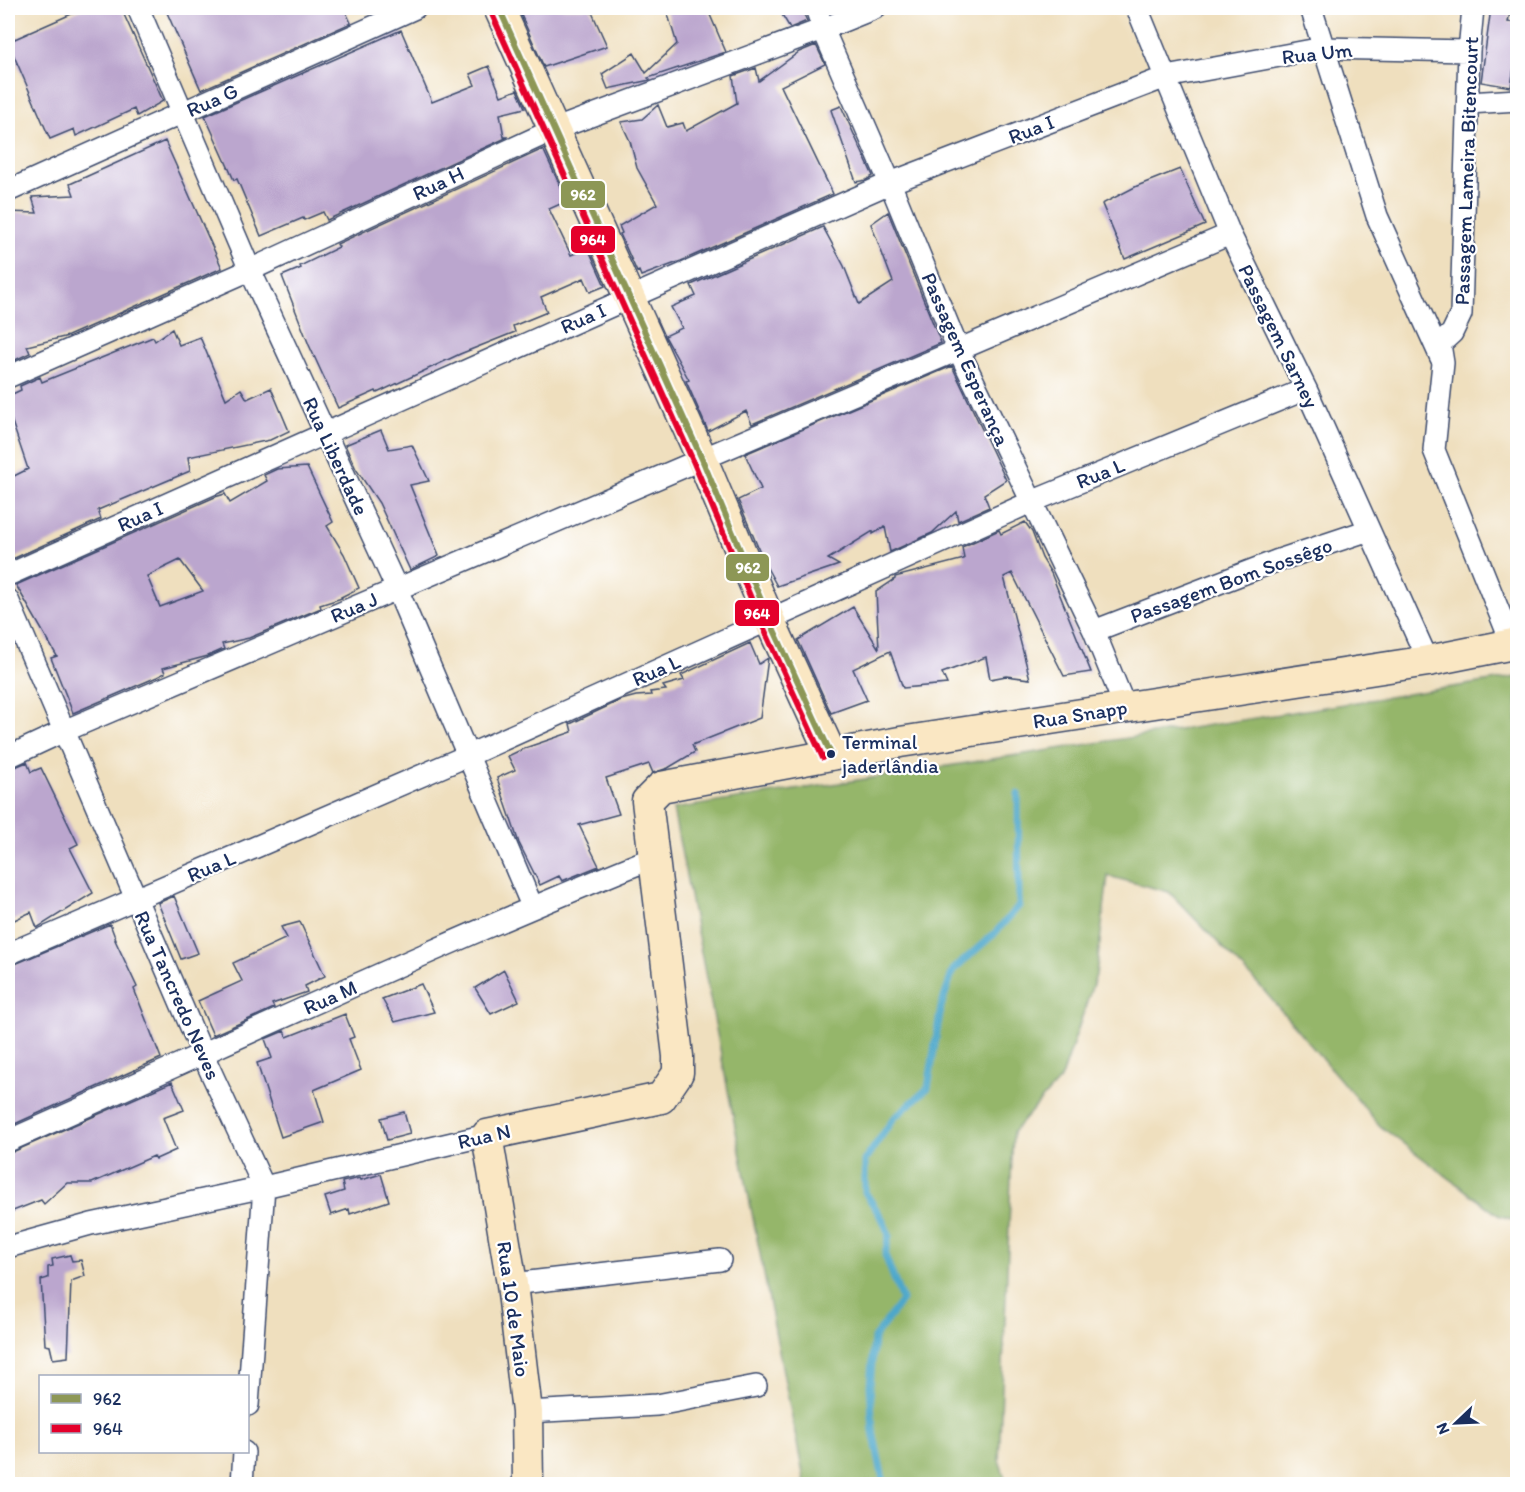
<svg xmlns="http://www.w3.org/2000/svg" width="1525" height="1492" font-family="Itim,sans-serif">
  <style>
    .forest { fill: #95b66b; stroke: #587264; stroke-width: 1.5 }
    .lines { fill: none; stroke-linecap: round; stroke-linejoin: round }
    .stream { stroke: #4da7ca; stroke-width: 7 }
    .building { fill: #bba6ce; fill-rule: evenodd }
    .street-casing { stroke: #3b496c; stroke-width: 24 }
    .secondary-casing { stroke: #3b496c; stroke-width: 33 }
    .street { stroke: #fff; stroke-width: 21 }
    .secondary { stroke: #fae7c3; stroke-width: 30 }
    .bus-1-casing { stroke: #fff; stroke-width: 10 }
    .bus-2-casing { stroke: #fff; stroke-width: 10 }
    .bus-1 { stroke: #8d9756; stroke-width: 6 }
    .bus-2 { stroke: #e4002b; stroke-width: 6 }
    .bus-dot { fill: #1b2f5e; stroke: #fff; stroke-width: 2 }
    .labels { text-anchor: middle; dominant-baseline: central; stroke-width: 4.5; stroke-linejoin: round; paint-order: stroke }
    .bus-label { font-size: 20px; fill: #1b2f5e; stroke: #fff; text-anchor: start }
    .street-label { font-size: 21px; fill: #1b2f5e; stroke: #fff }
    .line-badge { stroke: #fff; stroke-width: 2 }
    .badge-label { font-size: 16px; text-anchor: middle; font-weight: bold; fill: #fff }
  </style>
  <rect width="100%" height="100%" fill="#fff"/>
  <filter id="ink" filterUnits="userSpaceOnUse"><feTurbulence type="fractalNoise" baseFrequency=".0167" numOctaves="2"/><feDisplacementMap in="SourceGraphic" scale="12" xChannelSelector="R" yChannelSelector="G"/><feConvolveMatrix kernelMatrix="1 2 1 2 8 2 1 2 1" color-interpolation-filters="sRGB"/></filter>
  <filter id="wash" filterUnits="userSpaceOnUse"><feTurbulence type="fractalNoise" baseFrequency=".008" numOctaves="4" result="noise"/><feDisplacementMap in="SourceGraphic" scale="24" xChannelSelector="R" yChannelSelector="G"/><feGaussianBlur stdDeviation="1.35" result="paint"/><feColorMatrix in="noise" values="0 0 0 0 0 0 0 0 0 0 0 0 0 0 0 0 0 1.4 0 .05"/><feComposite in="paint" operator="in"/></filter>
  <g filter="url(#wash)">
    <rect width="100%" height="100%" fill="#efdfbe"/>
    <path class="forest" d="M1517 677V1221L1498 1215 1380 1126 1260 986 1169 892 1108 876 1096 975 1062 1077 1013 1132 999 1460 1007 1484H805L673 809Z"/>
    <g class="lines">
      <path class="stream" d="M884 1484 873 1431 870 1386 874 1338 902 1300 885 1255 889 1235 883 1220 865 1192V1160L894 1118 928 1088 941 1007 953 970 995 933 1019 906 1018 794"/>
    </g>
    <g id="blocks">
      <path class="building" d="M85 8H121L163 101 137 116 134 109 76 136 74 129 50 139 8 42Z
        M165 8H344L351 23 201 90Z
        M518 8H590L607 46 544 67Z
        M666 8H707L726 52 648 78 650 80 608 89 602 74 634 53 646 73 677 44Z
        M778 8H801L807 21 790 28Z
        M1491 8H1511L1508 22 1518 23V39L1511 87 1481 82Z
        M401 30 432 102 475 85 470 74 489 66 501 96 517 90 525 108 500 114 504 137H508L327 220 323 212 304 220 303 218 261 236 237 179 234 180 205 116Z
        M816 45 825 64 781 86 833 194 681 261 641 276 639 271 637 272 620 234 622 233 619 226 657 204 637 168 630 141 621 122 642 119 658 105 667 127 683 123 686 131 737 103 733 76 756 68 759 81 799 52Z
        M841 106 873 176 866 180 856 182 831 110Z
        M165 141 222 268 68 336 27 346 30 353 11 362 8 353V212L37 213 32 197 74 195 70 184Z
        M543 149 567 201 549 209 571 255 588 248 605 286 590 292 584 278 541 297 547 312 513 326 515 332 460 354 377 393 376 391 338 408 309 345 282 276 301 268 300 266 339 247 337 244Z
        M1180 169 1205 225 1125 259 1102 204 1137 186Z
        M888 212 941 343 752 424 746 411 708 431 686 381 689 380 665 336 682 328 671 307 696 296 691 285 823 227 844 266 859 304 893 282 871 224Z
        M172 329 179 345 200 337 226 399 241 389 247 399 271 388 289 431 270 440 188 457 190 471 98 510 101 519 8 561V479L28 469 8 410V396L21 390 20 386 40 377 42 382 153 337 155 341Z
        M952 366 1006 480 984 494 989 507 958 521 956 511 932 533 890 552 885 527 873 534V531L828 559 839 565 777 586 766 566 738 500 761 489 745 454Z
        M381 430 389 449 412 445 429 481 410 485 439 556 410 570 379 503 356 469 345 445Z
        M307 467 333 522 327 526 344 554 359 588 341 597 342 598 320 605 321 608 249 638 222 644 224 649 208 656 163 668 165 673 157 677 73 713 51 658 57 656 16 585 215 497 225 494 230 503 267 481 264 475 277 469ZM180 560 203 591 160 607 147 576Z
        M1025 522 1032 532 1042 558 1051 573 1091 672 1064 676 1012 573 1004 577 1030 679 1006 676 990 679 986 657 942 673 947 684 903 688 890 651 853 669 867 700 831 713 798 640 853 607 879 649 876 592 895 579V577L964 559 962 547 999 530 1001 534Z
        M750 643 759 664 768 658 760 718 692 745 695 752 668 768 653 773 649 764 606 778 619 814 579 825 599 866 562 881 559 876 540 885 519 843 497 778 515 770 508 756 525 748 572 732 570 724 621 700 636 696 651 695 650 692 666 690 663 686 684 680 681 675Z
        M27 762 31 772 41 768 78 844 70 848 93 893 37 928 31 912 8 923V770Z
        M174 896 198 953 181 959 158 903Z
        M300 922 325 976 305 986 307 992 272 1004 274 1008 213 1035 198 1001 242 981 233 963 287 938 281 927Z
        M110 924 116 940H115L137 987 134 989 161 1058 8 1127V967Z
        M504 970 519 1001 491 1014 475 988Z
        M421 984 434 1012 395 1022 382 999Z
        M345 1014 354 1037 349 1039 361 1070 314 1090 324 1122 281 1137 257 1063 272 1058 265 1039 284 1031 287 1037Z
        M172 1082 184 1110 163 1118 176 1150 156 1159 154 1156 92 1183H67L44 1204 41 1200 8 1213V1154Z
        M404 1112 410 1134 387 1140 381 1118Z
        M381 1174 389 1201 350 1214 349 1209 331 1215 325 1197 344 1191 342 1182 360 1178 361 1180Z
        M70 1255 72 1261 81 1260 85 1276 71 1281 68 1357 53 1359 50 1346 45 1345 41 1280 48 1278V1267L53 1266 52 1259Z"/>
    </g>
  </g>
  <g filter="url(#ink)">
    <use href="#blocks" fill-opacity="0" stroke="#3b496c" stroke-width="1.5"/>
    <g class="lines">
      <defs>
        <path id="street" d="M138 8 250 270 397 589 532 906
          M816 8 823 29 890 183 958 349 1094 631 1125 707
          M1137 8 1230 234 1306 389 1428 661
          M1311 8 1377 216 1441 358
          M1473 8 1469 51 1461 314 1452 333 1440 344 1443 363 1434 450 1512 644
          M1468 103 1518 100
          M8 191 415 8
          M8 377 250 270 553 130 823 29 875 8
          M8 575 629 298 890 183 1166 77 1323 48 1469 51
          M8 600 203 1055 264 1187 248 1405
          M1094 631 1276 561 1369 530
          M8 757 64 731 1230 234
          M8 954 469 755 1031 502 1306 389
          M8 1141C223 1046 436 945 655 857
          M8 1247 91 1224 264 1187 487 1135
          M512 1284 720 1260
          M527 1412 657 1405 756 1386
          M242 1484 244 1452"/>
        <path id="secondary" d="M499 8 702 459 769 619 831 754
          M528 1484 527 1412 512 1284 487 1135 661 1098 678 1073V1056L647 801 661 787 900 742 1428 661 1518 643"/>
      </defs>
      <use href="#street" class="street-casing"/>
      <use href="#secondary" class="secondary-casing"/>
      <use href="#street" class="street"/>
      <use href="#secondary" class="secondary"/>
      <defs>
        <path id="bus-1" d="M499 8 702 459 769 619 831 754"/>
        <path id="bus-2" d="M491 12 694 463 761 622 823 758"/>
      </defs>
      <use href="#bus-1" class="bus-1-casing"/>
      <use href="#bus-2" class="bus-2-casing"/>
      <use href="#bus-1" class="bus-1"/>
      <use href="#bus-2" class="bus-2"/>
    </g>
  </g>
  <circle class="bus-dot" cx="831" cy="754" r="5"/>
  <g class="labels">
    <g class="bus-label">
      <text x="842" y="742">Terminal<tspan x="842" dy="24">jaderlândia</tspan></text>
    </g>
    <g class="street-label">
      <text transform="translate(1317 53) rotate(-6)">Rua Um</text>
      <text transform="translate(212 100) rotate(-24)">Rua G</text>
      <text transform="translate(1031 129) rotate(-21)">Rua I</text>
      <text transform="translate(1466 171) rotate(-88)">Passagem Lameira Bitencourt</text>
      <text transform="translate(438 183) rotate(-25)">Rua H</text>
      <text transform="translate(583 318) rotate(-24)">Rua I</text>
      <text transform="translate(1279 336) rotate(64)">Passagem Sarney</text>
      <text transform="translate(966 359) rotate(66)">Passagem Esperança</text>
      <text transform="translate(336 456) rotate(65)">Rua Liberdade</text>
      <text transform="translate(1100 473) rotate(-22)">Rua L</text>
      <text transform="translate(140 516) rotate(-24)">Rua I</text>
      <text transform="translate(1231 580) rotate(-20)">Passagem Bom Sossêgo</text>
      <text transform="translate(354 607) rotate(-23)">Rua J</text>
      <text transform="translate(656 670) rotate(-24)">Rua L</text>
      <text transform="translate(1080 714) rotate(-9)">Rua Snapp</text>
      <text transform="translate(211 866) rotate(-23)">Rua L</text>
      <text transform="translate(178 995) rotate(66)">Rua Tancredo Neves</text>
      <text transform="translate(330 997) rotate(-24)">Rua M</text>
      <text transform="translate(484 1136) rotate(-13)">Rua N</text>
      <text transform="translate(514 1309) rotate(82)">Rua 10 de Maio</text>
    </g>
  </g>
  <g class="line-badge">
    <rect x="560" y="180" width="46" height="29" rx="6" fill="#8d9756"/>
    <rect x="570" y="225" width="46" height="29" rx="6" fill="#e4002b"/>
    <rect x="725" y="553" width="45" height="29" rx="6" fill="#8d9756"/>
    <rect x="734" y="599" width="46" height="28" rx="6" fill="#e4002b"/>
  </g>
  <g class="badge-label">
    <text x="583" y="200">962</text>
    <text x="593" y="245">964</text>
    <text x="748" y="573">962</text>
    <text x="757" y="619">964</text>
  </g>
  <rect width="1525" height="1492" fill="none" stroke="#fff" stroke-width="30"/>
  <rect x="39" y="1375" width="210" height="78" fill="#ffffff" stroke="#a4acbf" stroke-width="1.5"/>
  <rect x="51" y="1394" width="30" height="9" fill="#8d9756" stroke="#a4acbf" stroke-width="1.5"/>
  <text x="93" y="1405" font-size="18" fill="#1b2f5e">962</text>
  <rect x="51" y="1424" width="30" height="9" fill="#e4002b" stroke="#a4acbf" stroke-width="1.5"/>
  <text x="93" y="1435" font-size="18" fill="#1b2f5e">964</text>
  <g transform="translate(1456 1423) rotate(247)" stroke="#ffffff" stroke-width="4.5" paint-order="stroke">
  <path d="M0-4.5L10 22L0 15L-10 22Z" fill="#1b2f5e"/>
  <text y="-9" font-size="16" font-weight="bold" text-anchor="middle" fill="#1b2f5e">N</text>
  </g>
</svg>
